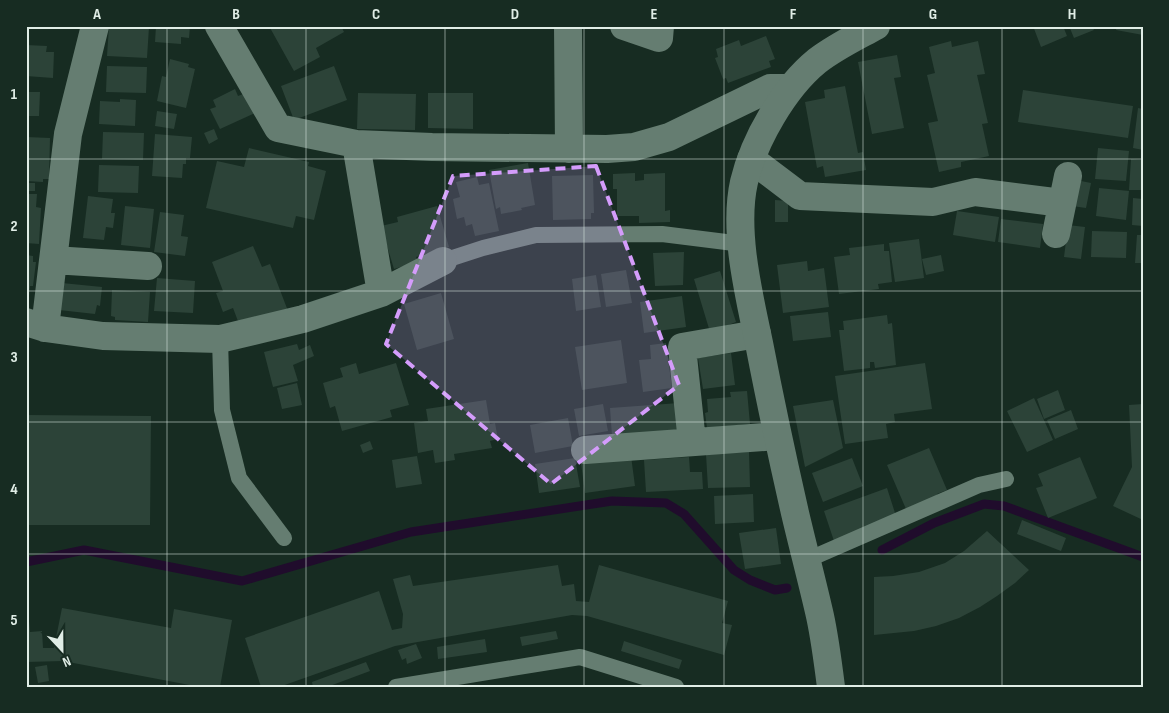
<svg xmlns="http://www.w3.org/2000/svg" width="1169" height="713" font-family="'Sofia Sans Condensed',sans-serif">
  <style>
    .lines { fill: none; stroke-linecap: round; stroke-linejoin: round }
    .stream { stroke: #200c2c; stroke-width: 9 }
    .building { fill: #2c4338 }
    .service { stroke: #657d71; stroke-width: 16 }
    .minor { stroke: #657d71; stroke-width: 28 }
    .tertiary { stroke: #657d71; stroke-width: 28 }
    .marked { fill: #d49cfb; fill-opacity: 0.2; stroke: #d49cfb; stroke-width: 4; stroke-dasharray: 10 6; stroke-linejoin: round }
    .grid { fill: none; stroke: #e0ede6; stroke-width: 1; stroke-opacity: 0.55 }
    .neatline { fill: none; stroke: #e0ede6; stroke-width: 2 }
    .grid-label { font-size: 16px; text-anchor: middle; font-weight: bold; fill: #e0ede6 }
  </style>
  <rect width="100%" height="100%" fill="#172c22"/>
  <g class="lines">
    <path class="stream" d="M882 550 934 523 984 504 1004 506 1143 557
      M26 562 84 550 242 581 411 532 612 501 666 503 684 514 734 570 750 580 775 590 787 588"/>
  </g>
  <path class="building" d="M109 26 149 27 147 58 107 56Z
    M156 26H190L189 38 181 37V44L155 42Z
    M269 26H341L344 32 316 48 320 57 294 71Z
    M1033 26H1063L1067 36 1041 47Z
    M1069 26H1092L1094 30 1074 38Z
    M1117 26H1143V35L1116 30Z
    M766 36 775 59 769 61 771 67 728 83 726 78 723 79 715 58 718 57 716 49 739 40 741 46Z
    M951 41 952 47 978 41 985 74 977 75 988 123 982 124 989 156 961 162V167L939 172 928 123 938 121 927 75 935 73 929 47Z
    M26 45 47 46 46 52H54L53 78 26 76Z
    M897 55 901 77 894 78 904 128 872 134 858 62Z
    M170 59 189 64 188 67 195 69 186 108 157 101 162 76 166 77Z
    M107 66 147 67 146 93 106 92Z
    M334 66 347 100 294 120 281 86Z
    M845 86 858 153 863 152 866 170 825 177 823 166 817 168 805 102 825 98 824 90Z
    M235 89 238 96 246 93 255 113 220 129 210 109 216 107 213 100Z
    M1023 90 1133 106 1128 138 1018 122Z
    M26 92H40L39 116H26Z
    M358 93 416 94 415 130 357 129Z
    M428 93H473V129L428 128Z
    M120 99 136 100 135 126 99 124 100 101 120 102Z
    M1138 108 1143 109V150L1133 148Z
    M157 111 177 114 174 129 155 126Z
    M214 129 218 139 209 144 204 133Z
    M103 132 144 133 143 160 102 159Z
    M155 134 192 137 190 158H186V164H183L182 178 152 176Z
    M26 137 50 138 49 179H43V182L26 181Z
    M249 148 309 162 308 166 326 171 314 220 296 216 293 228 206 208 217 161 244 167Z
    M1098 148 1129 151 1126 181 1095 179Z
    M1131 159 1143 160V190H1129Z
    M528 163 535 205 521 208 522 210 501 214 500 207 496 209 489 170Z
    M99 165 139 166 138 193 98 192Z
    M635 173V181L644 180V174L665 173V211L670 210V222L639 223V216H617V189H613V174Z
    M593 175 594 213H591V219L553 220 552 176Z
    M477 177 479 185 489 183 499 231 475 236 472 224 466 226 464 217 457 219 453 199 460 197 456 182Z
    M1076 180 1091 183 1086 208 1072 206Z
    M26 183H35V191H26Z
    M1099 188 1129 191 1126 220 1096 216Z
    M26 194H37L36 207 41 208 39 244 26 243Z
    M88 196 113 199 111 213H115L113 228 106 227 104 240 83 238Z
    M1133 198 1143 199V226L1132 225Z
    M775 200 788 201V222H775Z
    M125 206 154 209 150 248 121 245Z
    M437 206 449 247 416 257 418 262 394 269 381 226 398 222 397 217Z
    M957 211 999 217 995 242 953 235Z
    M160 212 184 215 181 236 188 237 185 256 154 252Z
    M1001 219 1043 224 1040 248 998 242Z
    M1068 225 1085 227 1081 259 1064 257Z
    M1092 231 1127 232 1126 258 1091 257Z
    M1137 235H1143V263H1135Z
    M919 239 924 278 895 282 889 243Z
    M884 244V251H889L892 282 878 284 879 289 839 294 834 257 850 255 849 248Z
    M253 246 262 267 270 264 288 311 241 329 233 308 223 312 216 293 223 291 212 262Z
    M684 252 683 285 655 286 653 253Z
    M26 255 33 256V262H36L33 286H30L29 296H26Z
    M941 255 944 271 926 275 922 259Z
    M807 261 808 271 824 268 829 307 783 313 777 265Z
    M626 270 632 303 606 307 601 274Z
    M720 271 736 322 710 332 694 279Z
    M596 275 601 307 576 311 572 279Z
    M157 278 195 281 193 313 154 311Z
    M62 283 102 287 100 306 97 305 95 314 59 310Z
    M112 290 150 292 148 322 115 320V317L111 316Z
    M441 293 454 339 417 350 404 304Z
    M682 296 686 327 644 333 640 302Z
    M828 312 831 337 793 341 790 316Z
    M887 315 888 324 892 323 896 365 875 368 874 362H870V368L844 371 839 330H844L843 321Z
    M621 340 627 383 582 390 575 347Z
    M666 343 672 388 643 392 639 360 651 359 650 345Z
    M297 344 299 350 310 345 314 356 293 365 298 381 273 387 264 352Z
    M731 353 735 385 703 389 698 358Z
    M356 363 359 374 396 363 409 405 390 410 392 417 342 431 335 406 330 408 323 383 343 377 340 368Z
    M925 363 932 409 894 414 895 422 886 424 888 438 845 444 835 376Z
    M297 383 302 405 282 409 277 388Z
    M1058 390 1065 410 1044 419 1037 399Z
    M747 391 750 424 707 428 705 413 708 412 707 399 731 397 730 392Z
    M1034 398 1053 440 1027 452 1007 411Z
    M486 400 490 424 495 423 498 439 490 441 492 448 454 454 455 460 435 463 433 450 418 453 414 423 428 421 426 409Z
    M833 400 843 448 805 467 793 406Z
    M679 403 681 430 612 436 610 408Z
    M603 404 608 431 579 436 574 409Z
    M1143 404V520L1113 506 1132 467 1129 405Z
    M1071 410 1078 429 1055 439 1047 420Z
    M26 415 151 416 150 525H26Z
    M568 418 573 446 535 453 530 425Z
    M370 441 373 449 363 453 360 445Z
    M929 448 947 490 937 494 938 496 906 509 887 465Z
    M749 452 750 487 708 488 706 454Z
    M417 456 422 484 396 488 392 460Z
    M631 456 635 486 585 493 581 463Z
    M689 457 690 472H702L703 489 646 492 644 460Z
    M1080 457 1097 498 1048 518 1036 488 1043 486 1038 474Z
    M575 458 580 487 539 493 535 464Z
    M852 458 863 486 823 502 812 473Z
    M887 488 896 516 834 541 824 511Z
    M753 494 754 522 715 524 714 496Z
    M1022 520 1066 538 1061 551 1017 534Z
    M776 528 781 564 745 569 739 533Z
    M987 531 1029 570 1015 583 997 596 980 607 959 618 936 626 914 631 874 635V577L893 576 919 572 945 563 964 551Z
    M558 565 562 586 574 584 576 601 589 602 599 565 728 601 722 623 732 625 724 655 587 616 572 615 395 646 279 687H261L245 638 379 591 392 630 402 628 403 614 393 579 410 575 413 586Z
    M62 608 171 628 174 609 232 620 220 687H200L63 661 26 662V610H28L30 632 42 631 43 648H54Z
    M556 631 558 639 522 646 520 637Z
    M485 639 487 652 438 659 437 647Z
    M624 641 682 660 679 669 621 651Z
    M416 644 422 658 407 664 406 658 402 660 398 650Z
    M366 662 370 671 327 687H313L312 682Z
    M47 665 49 681 38 683 35 667Z"/>
  <g class="lines">
    <path class="service" d="M443 261 483 248 536 235 662 234 742 244
      M220 339 222 410 239 478 284 538
      M807 560 979 485 1006 479
      M396 687 580 657 676 687"/>
    <path class="minor" d="M219 26 278 128 356 144 432 147 607 149 634 147 669 137 770 88H790
      M568 26 569 149
      M624 26 659 38 660 26
      M356 144 381 293
      M751 159 800 196 933 202 975 192 1062 203
      M1056 234 1068 176
      M53 260 148 266
      M26 322 45 328 103 336 220 339 303 319 381 293 443 261
      M45 328 68 134 95 26
      M692 442 682 347 757 334
      M585 450 777 436"/>
    <path class="tertiary" d="M831 687C828 663 825 639 820 616 812 581 803 547 795 513 782 456 770 400 759 343 749 295 733 231 744 182 754 140 784 88 817 61 835 47 856 37 876 26"/>
  </g>
  <path class="marked" d="M596 166 679 385 551 484 386 344 453 176Z"/>
  <path class="grid" d="M167 26V687M306 26V687M445 26V687M584 26V687M724 26V687M863 26V687M1002 26V687M26 159H1143M26 291H1143M26 422H1143M26 554H1143"/>
  <rect width="1169" height="713" fill="none" stroke="#172c22" stroke-width="55"/>
  <g transform="translate(62 650) rotate(158)" stroke="#172c22" stroke-width="4" paint-order="stroke">
  <path d="M0-4L9 19L0 12L-9 19Z" fill="#e0ede6"/>
  <text y="-8" font-size="14" font-weight="bold" text-anchor="middle" fill="#e0ede6">N</text>
  </g>
  <rect x="28" y="28" width="1114" height="658" class="neatline"/>
  <g class="grid-label">
    <text x="97" y="19">A</text>
    <text x="236" y="19">B</text>
    <text x="376" y="19">C</text>
    <text x="515" y="19">D</text>
    <text x="654" y="19">E</text>
    <text x="793" y="19">F</text>
    <text x="933" y="19">G</text>
    <text x="1072" y="19">H</text>
    <text x="14" y="99">1</text>
    <text x="14" y="231">2</text>
    <text x="14" y="362">3</text>
    <text x="14" y="494">4</text>
    <text x="14" y="625">5</text>
  </g>
</svg>
